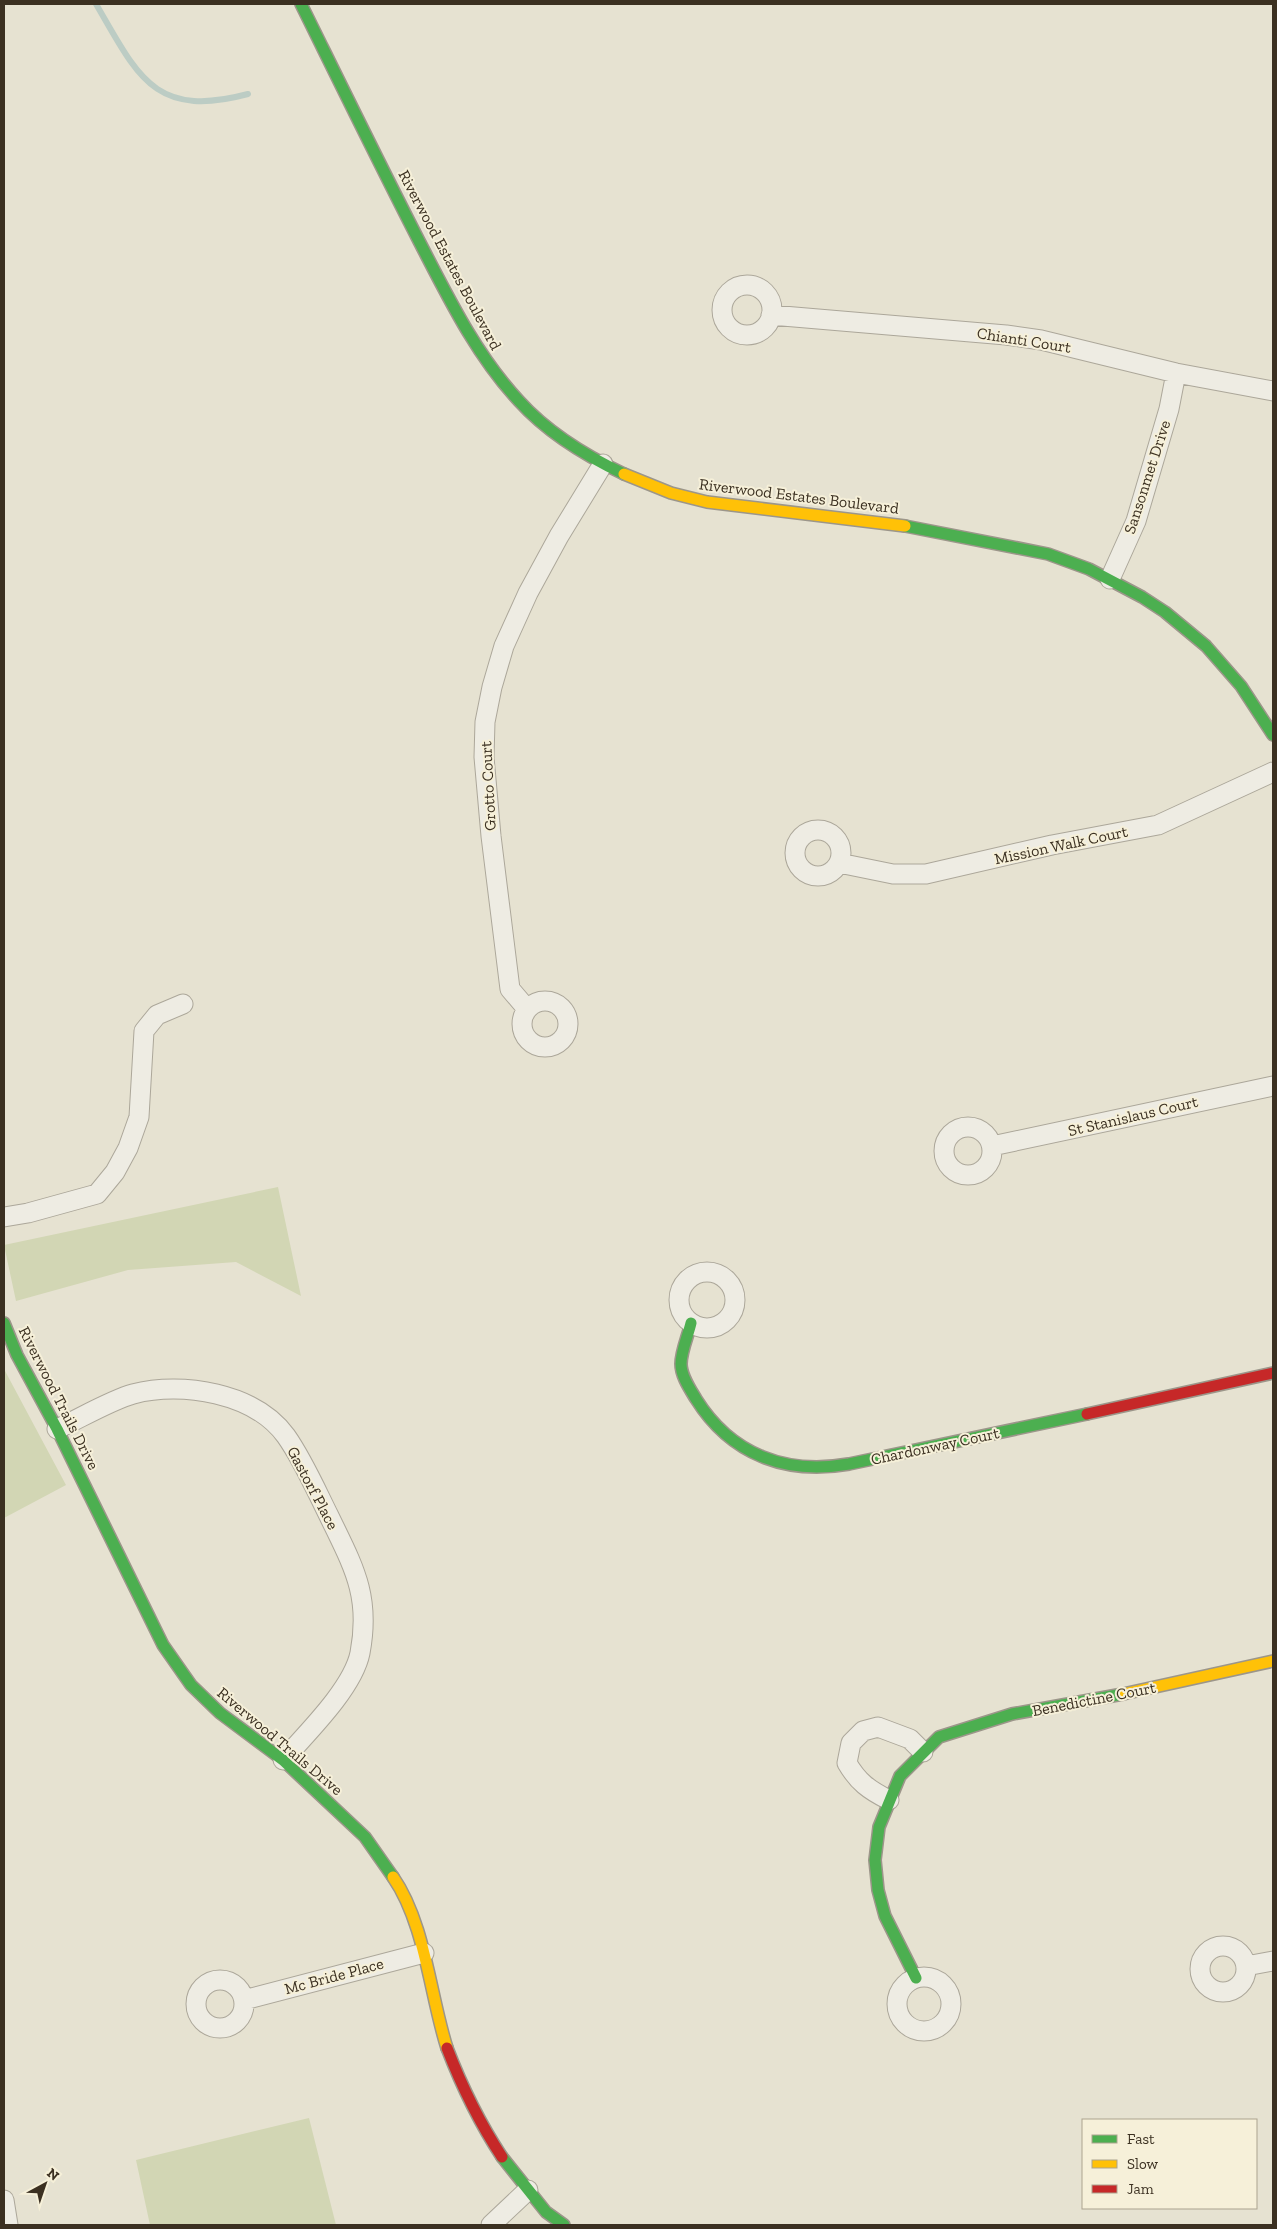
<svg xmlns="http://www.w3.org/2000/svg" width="1277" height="2229" font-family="'Zilla Slab',serif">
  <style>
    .green { fill: #d2d6b4 }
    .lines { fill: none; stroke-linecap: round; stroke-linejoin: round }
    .stream { stroke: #bcccc4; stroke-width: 6 }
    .street-casing { stroke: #aca79a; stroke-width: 21 }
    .fast-casing { stroke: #9c968a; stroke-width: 14 }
    .slow-casing { stroke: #9c968a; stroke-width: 14 }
    .jam-casing { stroke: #9c968a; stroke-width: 14 }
    .street { stroke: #eeece3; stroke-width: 19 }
    .fast { stroke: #4caf50; stroke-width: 11 }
    .slow { stroke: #ffc107; stroke-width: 11 }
    .jam { stroke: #c62828; stroke-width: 11 }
    .labels { text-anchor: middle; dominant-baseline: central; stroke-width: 4; stroke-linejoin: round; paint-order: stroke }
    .street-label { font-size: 16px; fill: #3b3021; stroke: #f6f0d9 }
  </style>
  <rect width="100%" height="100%" fill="#e6e2d1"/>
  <path class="green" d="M278 1187 301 1296 236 1262 128 1270 16 1301 4 1245Z
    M4 1369 66 1485 4 1518Z
    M309 2118 336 2225H150L136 2160Z"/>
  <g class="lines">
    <path class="stream" d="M96 4C138 76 154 119 248 94"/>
    <defs>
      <path id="street" d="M722 310a25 25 0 1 1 50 0a25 25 0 1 1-50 0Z
        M771 315 1006 335 1041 340 1176 373 1273 391
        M1110 579 1136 521 1169 409 1176 373
        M795 853a23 23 0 1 1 46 0a23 23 0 1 1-46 0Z
        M839 863 893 874H926L1052 845 1158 825 1273 772
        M522 1024a23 23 0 1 1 46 0a23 23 0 1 1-46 0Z
        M527 1009 510 989 491 836 484 757 485 722 492 687 504 646 528 593 559 536 603 464
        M944 1151a24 24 0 1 1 48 0a24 24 0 1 1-48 0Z
        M992 1146 1273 1086
        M4 1217 28 1213 97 1194 115 1172 128 1148 139 1117 144 1031 157 1015 183 1004
        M679 1300a28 28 0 1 1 56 0a28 28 0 1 1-56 0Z
        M57 1429C79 1419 111 1400 133 1394 182 1381 255 1393 286 1436 303 1460 316 1490 329 1516 353 1566 371 1595 360 1653 353 1688 307 1733 283 1760
        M889 1800C869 1790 858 1782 847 1763L851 1743 863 1731 878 1727 910 1739 923 1752
        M1200 1969a23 23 0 1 1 46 0a23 23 0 1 1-46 0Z
        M1246 1966 1273 1961
        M897 2004a27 27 0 1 1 54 0a27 27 0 1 1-54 0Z
        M196 2004a24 24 0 1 1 48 0a24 24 0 1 1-48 0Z
        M244 2000 424 1953
        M4 2200 8 2225
        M491 2225 528 2190"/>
      <path id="fast" d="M301 4C340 83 379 163 419 241 448 297 476 355 519 401 547 432 586 456 624 474
        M905 526 1048 554 1089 569 1142 597 1165 612 1206 646 1241 686 1273 735
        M4 1323 17 1355 57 1429 163 1645 191 1685 220 1713 283 1760 365 1837 393 1877
        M691 1323C688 1336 681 1351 681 1364 681 1376 690 1389 696 1399 731 1455 786 1475 849 1464L1087 1414
        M916 1978 885 1916 878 1890 875 1860 879 1827 900 1776 939 1737 1012 1714 1123 1694
        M502 2157 546 2212 564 2225"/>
      <path id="slow" d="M624 474 671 493 707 502 905 526
        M1123 1694 1273 1661
        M393 1877C425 1923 430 1995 447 2048"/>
      <path id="jam" d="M1087 1414 1273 1373
        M447 2048C462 2087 479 2122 502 2157"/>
    </defs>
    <use href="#street" class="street-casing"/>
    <use href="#fast" class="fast-casing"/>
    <use href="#slow" class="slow-casing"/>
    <use href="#jam" class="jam-casing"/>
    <use href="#street" class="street"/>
    <use href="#fast" class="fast"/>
    <use href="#slow" class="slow"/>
    <use href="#jam" class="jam"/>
  </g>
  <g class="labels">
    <g class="street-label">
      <text transform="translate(450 260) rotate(62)">Riverwood Estates Boulevard</text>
      <text transform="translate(1024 340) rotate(9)">Chianti Court</text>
      <text transform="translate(1147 477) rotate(-72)">Sansonmet Drive</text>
      <text transform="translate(799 496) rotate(7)">Riverwood Estates Boulevard</text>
      <text transform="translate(488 786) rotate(-93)">Grotto Court</text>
      <text transform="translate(1061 845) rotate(-12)">Mission Walk Court</text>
      <text transform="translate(1133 1116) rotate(-13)">St Stanislaus Court</text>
      <text transform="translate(59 1398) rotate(63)">Riverwood Trails Drive</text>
      <text transform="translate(935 1446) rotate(-12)">Chardonway Court</text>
      <text transform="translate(313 1488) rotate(62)">Gastorf Place</text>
      <text transform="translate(1094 1699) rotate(-11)">Benedictine Court</text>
      <text transform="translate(280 1741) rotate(40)">Riverwood Trails Drive</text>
      <text transform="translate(334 1976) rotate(-15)">Mc Bride Place</text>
    </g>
  </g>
  <rect width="1277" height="2229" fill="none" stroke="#3b3021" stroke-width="10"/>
  <rect x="1082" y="2119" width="175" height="90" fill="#f6f0d9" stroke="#aba38f"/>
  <rect x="1092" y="2135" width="25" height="8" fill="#4caf50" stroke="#aba38f"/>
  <text x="1127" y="2144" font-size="15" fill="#3b3021">Fast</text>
  <rect x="1092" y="2160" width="25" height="8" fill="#ffc107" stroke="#aba38f"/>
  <text x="1127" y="2169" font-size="15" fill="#3b3021">Slow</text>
  <rect x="1092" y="2185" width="25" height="8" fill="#c62828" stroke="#aba38f"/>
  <text x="1127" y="2194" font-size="15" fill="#3b3021">Jam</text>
  <g transform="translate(45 2184) rotate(40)" stroke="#f6f0d9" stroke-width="4" paint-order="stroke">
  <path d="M0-4L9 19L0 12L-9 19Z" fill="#3b3021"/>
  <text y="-8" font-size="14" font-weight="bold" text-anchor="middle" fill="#3b3021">N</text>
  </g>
</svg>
